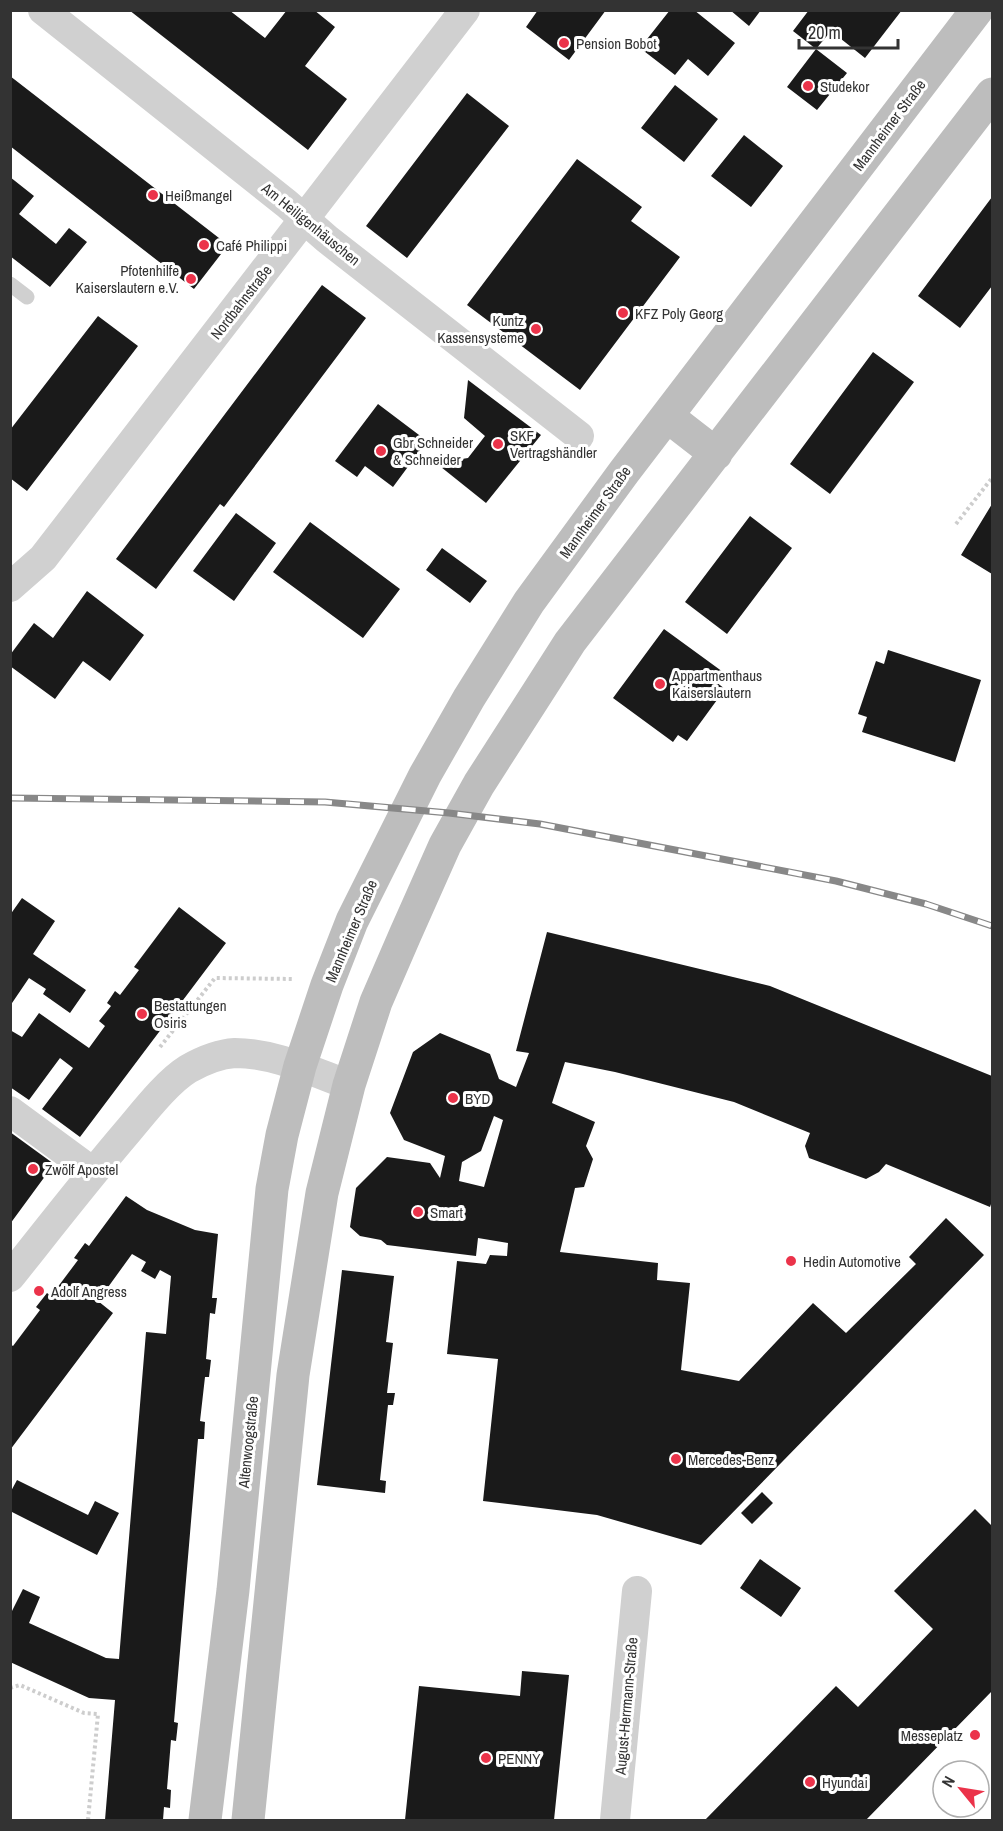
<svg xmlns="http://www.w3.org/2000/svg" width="1003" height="1831" font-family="'Archivo Narrow',sans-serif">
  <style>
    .building { fill: #1a1a1a; fill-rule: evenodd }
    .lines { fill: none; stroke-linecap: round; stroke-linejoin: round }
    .path { stroke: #cdcdcd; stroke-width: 4; stroke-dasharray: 3 3; stroke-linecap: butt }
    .lane { stroke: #d0d0d0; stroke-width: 15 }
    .street { stroke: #d0d0d0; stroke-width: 30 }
    .secondary { stroke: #bdbdbd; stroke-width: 33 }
    .rail-casing { stroke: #888; stroke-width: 7 }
    .rail { stroke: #fff; stroke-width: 4.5; stroke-dasharray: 14; stroke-linecap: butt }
    .poi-dot { fill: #eb334a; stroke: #fff; stroke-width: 2 }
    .labels { text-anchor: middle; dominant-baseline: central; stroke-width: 6; stroke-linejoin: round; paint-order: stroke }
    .poi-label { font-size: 15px; fill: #333; stroke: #fff; text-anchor: start }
    .street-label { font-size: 15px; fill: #333; stroke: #fff }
  </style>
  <rect width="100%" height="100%" fill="#fff"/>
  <path class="building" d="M129 10H229L265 38 287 10H314L335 27 305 66 347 99 308 150Z
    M538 10H606L569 60 526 27Z
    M670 10H694L735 43 708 76 688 59 675 75 640 48Z
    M730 10H761L749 26Z
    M809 10H902L865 58 831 31 816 49 847 73 817 110 787 87 816 49 793 31Z
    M10 76 228 245 194 289 10 146Z
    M675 85 718 119 684 162 641 128Z
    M467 93 509 126 407 258 366 226Z
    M744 135 783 166 751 207 711 176Z
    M577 159 642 207 631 221 680 257 580 390 467 305Z
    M10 177 34 196 19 214 56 244 69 228 87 242 50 287 10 256Z
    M992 197V286L960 328 918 296Z
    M322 285 366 318 224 507 220 504 156 589 116 559Z
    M98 316 138 346 27 491 10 478V430Z
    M873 352 914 382 830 494 790 464Z
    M468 380 541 435 486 503 436 463 468 458 485 436 464 418Z
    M378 404 427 441 393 487 365 466 357 477 335 461Z
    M992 504V574L961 555Z
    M236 513 276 543 234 601 193 571Z
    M750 516 792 548 727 634 685 602Z
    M310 522 400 589 363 638 273 572Z
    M442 548 487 581 470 603 426 570Z
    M87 591 144 635 110 681 83 661 55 699 10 666V655L34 623 53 638Z
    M664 629 723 672 716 682 725 689 687 741 678 735 673 742 613 698Z
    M888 650 981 680 955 762 862 732 867 717 858 714 876 661 884 664Z
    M22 898 55 921 33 954 86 990 70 1013 43 994 46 989 29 978 10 1006V915Z
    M179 907 226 943 80 1137 42 1109 73 1068 60 1058 29 1100 10 1087V1030L22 1037 39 1013 89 1048 105 1026 99 1021 111 1006 107 1003 115 991 120 995 139 970 134 967Z
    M547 932 770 986 992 1076V1201L990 1207 886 1164 879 1172 866 1179 809 1158 805 1146 810 1133 734 1102 615 1072 565 1062 552 1103 595 1122 586 1146 593 1159 584 1187 575 1188 560 1252 658 1263 657 1280 690 1283 681 1370 739 1381 813 1303 846 1333 916 1264 909 1257 946 1218 984 1255 701 1545 597 1515 483 1501 498 1359 447 1354 457 1261 486 1264 490 1255 507 1256 508 1243 478 1238 476 1256 387 1245 381 1240 360 1236 350 1227 356 1188 387 1157 430 1163 440 1178 445 1156 404 1140 390 1113 413 1052 440 1033 490 1054 499 1079 516 1087 529 1053 516 1051ZM494 1116 503 1120 484 1187 459 1181 462 1162 481 1151Z
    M10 1132 54 1164 10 1224Z
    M126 1196 147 1210 195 1230 218 1234 212 1298H217L215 1314 210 1313 206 1359 211 1360 209 1377H205L200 1421 205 1422 204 1439H198L174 1722 178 1723 176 1741 171 1740 167 1789 171 1790 170 1808 164 1807 163 1820H105L115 1700 89 1698 10 1662V1615L23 1589 40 1597 29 1623 106 1658 119 1659 146 1332 166 1334 171 1276 160 1270 155 1279 141 1271 146 1262 132 1254 98 1301 113 1313 10 1450V1344L13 1346 40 1310 36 1307 47 1293 51 1296 78 1260 74 1258 85 1243 89 1246Z
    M342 1270 394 1276 386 1342 393 1343 387 1393H395L393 1405H388L380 1480 386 1481 385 1493 317 1485Z
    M17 1480 88 1515 95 1501 119 1513 97 1555 10 1511V1493Z
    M762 1492 773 1503 752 1524 741 1513Z
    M975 1509 992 1526V1691L866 1820H705L836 1686 858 1707 933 1629 894 1591Z
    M760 1559 801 1588 781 1617 740 1588Z
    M522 1671 569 1675 554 1820H405L419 1686 520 1696Z"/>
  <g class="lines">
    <path class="path" d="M956 524 992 478
      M160 1047 215 978 294 979
      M10 1688 20 1685 84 1713 98 1714 88 1820
      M10 1820H12"/>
    <path class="lane" d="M10 284 27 297"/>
    <path class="street" d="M43 10 287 204 327 239 579 436
      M10 587 43 558 465 10
      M10 1111 93 1172
      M10 1277C49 1228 87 1179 128 1131 144 1112 167 1082 188 1069 202 1061 219 1054 235 1053 275 1053 313 1072 349 1085
      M615 1820 637 1591"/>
    <path class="secondary" d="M667 416 716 454
      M205 1820 233 1590 272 1189 282 1135 300 1066 327 985 352 921 425 775 469 698 529 602 624 472 977 10
      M248 1820 293 1375 322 1193 349 1085 376 1002 405 935 445 845 479 784 570 642 992 94"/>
    <defs>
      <path id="rail" d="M10 798 325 802 449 813 540 824 836 881 926 904 992 926"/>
    </defs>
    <use href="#rail" class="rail-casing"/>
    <use href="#rail" class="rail"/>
  </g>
  <g class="poi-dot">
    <circle cx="564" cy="43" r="6"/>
    <circle cx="808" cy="86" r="6"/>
    <circle cx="153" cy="195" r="6"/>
    <circle cx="204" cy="245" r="6"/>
    <circle cx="191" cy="279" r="6"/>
    <circle cx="623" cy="313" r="6"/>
    <circle cx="536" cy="329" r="6"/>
    <circle cx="498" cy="444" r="6"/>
    <circle cx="381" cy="451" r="6"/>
    <circle cx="660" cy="684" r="6"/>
    <circle cx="142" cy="1014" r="6"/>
    <circle cx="453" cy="1098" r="6"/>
    <circle cx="33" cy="1169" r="6"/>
    <circle cx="418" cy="1212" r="6"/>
    <circle cx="791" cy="1261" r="6"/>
    <circle cx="39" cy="1291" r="6"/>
    <circle cx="676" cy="1459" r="6"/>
    <circle cx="975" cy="1735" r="6"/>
    <circle cx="486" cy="1758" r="6"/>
    <circle cx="810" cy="1782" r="6"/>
  </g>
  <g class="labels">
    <g class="poi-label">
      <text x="576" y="43">Pension Bobot</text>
      <text x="820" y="86">Studekor</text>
      <text x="165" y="195">Heißmangel</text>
      <text x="216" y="245">Café Philippi</text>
      <text x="179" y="270" text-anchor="end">Pfotenhilfe<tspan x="179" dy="17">Kaiserslautern e.V.</tspan></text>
      <text x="635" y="313">KFZ Poly Georg</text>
      <text x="524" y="320" text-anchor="end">Kuntz<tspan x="524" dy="17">Kassensysteme</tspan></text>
      <text x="510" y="435">SKF<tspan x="510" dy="17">Vertragshändler</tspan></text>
      <text x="393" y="442">Gbr Schneider<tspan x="393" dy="17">&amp; Schneider</tspan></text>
      <text x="672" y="675">Appartmenthaus<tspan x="672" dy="17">Kaiserslautern</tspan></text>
      <text x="154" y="1005">Bestattungen<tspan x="154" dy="17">Osiris</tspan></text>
      <text x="465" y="1098">BYD</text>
      <text x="45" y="1169">Zwölf Apostel</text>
      <text x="430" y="1212">Smart</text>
      <text x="803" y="1261">Hedin Automotive</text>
      <text x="51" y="1291">Adolf Angress</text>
      <text x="688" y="1459">Mercedes-Benz</text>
      <text x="963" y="1735" text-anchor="end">Messeplatz</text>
      <text x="498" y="1758">PENNY</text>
      <text x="822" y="1782">Hyundai</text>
    </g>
    <g class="street-label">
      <text transform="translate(889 125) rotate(-53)">Mannheimer Straße</text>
      <text transform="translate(311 224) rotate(39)">Am Heiligenhäuschen</text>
      <text transform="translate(241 302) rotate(-52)">Nordbahnstraße</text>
      <text transform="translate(595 512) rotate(-54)">Mannheimer Straße</text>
      <text transform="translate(351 931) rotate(-67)">Mannheimer Straße</text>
      <text transform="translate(248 1442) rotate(-84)">Altenwoogstraße</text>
      <text transform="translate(626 1706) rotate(-85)">August-Herrmann-Straße</text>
    </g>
  </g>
  <rect width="1003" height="1831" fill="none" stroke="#333333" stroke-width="24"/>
  <g transform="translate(961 1789) rotate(300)"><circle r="28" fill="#ffffff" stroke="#adadad" stroke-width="1.5"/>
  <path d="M0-4.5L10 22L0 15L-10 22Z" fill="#eb334a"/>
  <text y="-9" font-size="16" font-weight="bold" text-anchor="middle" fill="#333333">N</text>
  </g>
  <path d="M799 39v9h99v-9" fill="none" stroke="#333333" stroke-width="3"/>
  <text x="808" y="39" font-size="18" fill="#333333" stroke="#ffffff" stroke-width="4.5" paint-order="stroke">20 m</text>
</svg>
